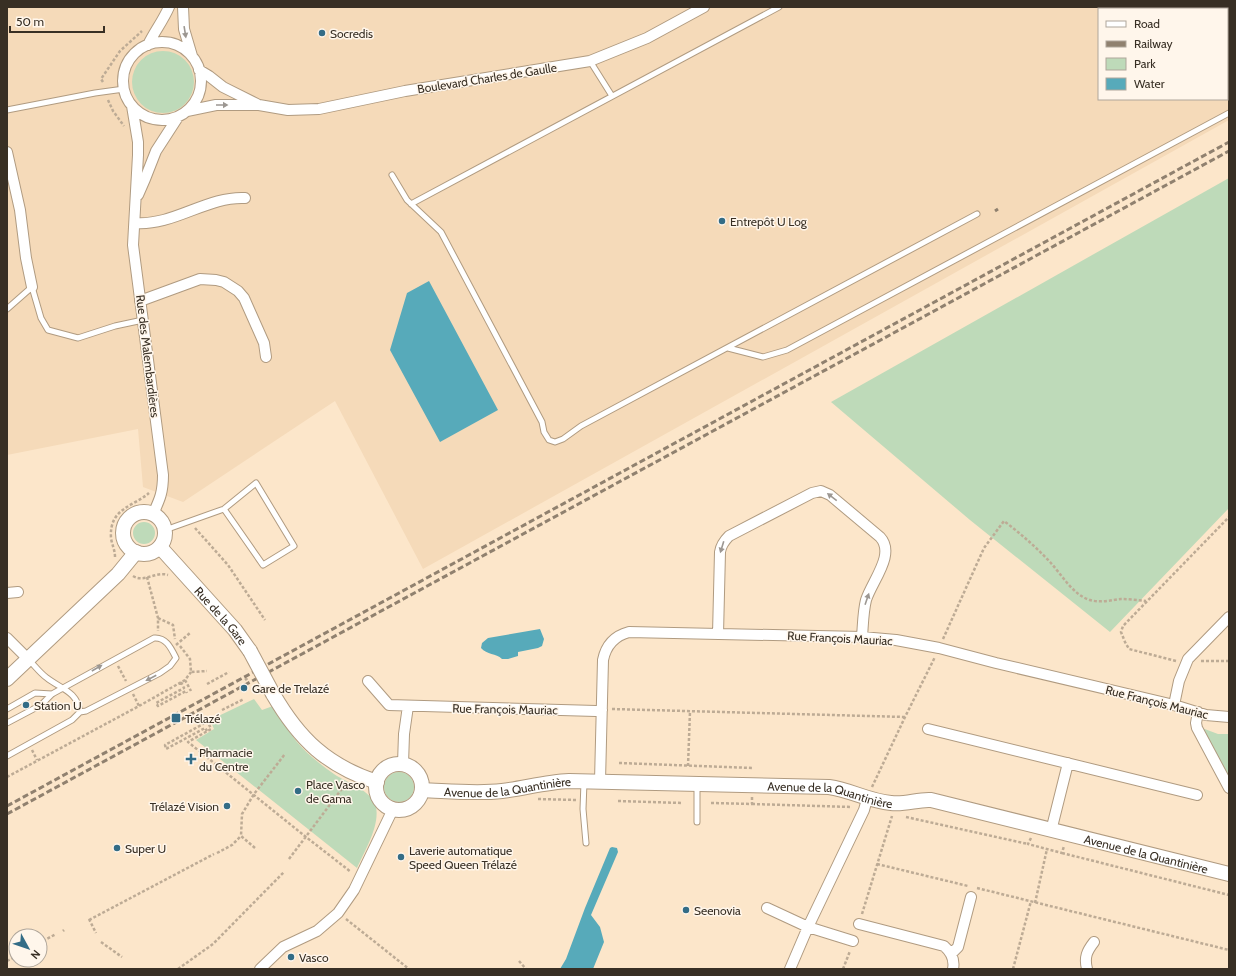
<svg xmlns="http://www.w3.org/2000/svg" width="1236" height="976" font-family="Cabin,sans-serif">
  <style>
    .built { fill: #f5dab9; fill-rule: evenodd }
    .green { fill: #bedab9 }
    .water { fill: #57aaba }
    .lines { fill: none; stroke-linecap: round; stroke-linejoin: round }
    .lane-casing { stroke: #b09b81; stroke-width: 7 }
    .street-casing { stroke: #b09b81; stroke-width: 12 }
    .secondary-casing { stroke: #b09b81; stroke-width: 16 }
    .path { stroke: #bdab95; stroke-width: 2.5; stroke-dasharray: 3 2; stroke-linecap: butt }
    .lane { stroke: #fff; stroke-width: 5 }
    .street { stroke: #fff; stroke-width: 10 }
    .secondary { stroke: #fff; stroke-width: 14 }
    .rail { stroke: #90816f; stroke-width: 3; stroke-dasharray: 6 3; stroke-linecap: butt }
    .secondary-bridge-casing { stroke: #b09b81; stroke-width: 16; stroke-linecap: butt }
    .secondary-bridge { stroke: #fff; stroke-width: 14 }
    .oneway { fill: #9c9792 }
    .poi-dot { fill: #336c86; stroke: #fff6eb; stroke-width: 1.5 }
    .labels { text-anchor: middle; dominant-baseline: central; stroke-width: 3; stroke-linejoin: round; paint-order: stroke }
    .poi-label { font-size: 12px; fill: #382f24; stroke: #fff6eb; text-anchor: start }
    .street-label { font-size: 12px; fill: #382f24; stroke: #fff6eb }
  </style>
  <rect width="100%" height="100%" fill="#fce6ca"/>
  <path class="built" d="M7 7H1229V120L423 569 335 401 183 502 143 487 138 429 7 455ZM1099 9H1227V99H1099Z"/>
  <path class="green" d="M132 82a31 31 0 1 1 62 0a31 31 0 1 1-62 0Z
    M1229 178V508L1110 632 970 520 831 402Z
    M133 533a11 11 0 1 1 22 0a11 11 0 1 1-22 0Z
    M254 699 262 710 273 706C281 718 288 731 297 742 307 754 321 765 334 774 347 783 372 790 376 807 380 826 364 852 357 868L196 740 214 729 210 720Z
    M1202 728 1218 734H1229V777L1207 740Z
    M384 787a15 15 0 1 1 30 0a15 15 0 1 1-30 0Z"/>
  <path class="water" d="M429 281 498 410 440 442 390 350 407 293Z
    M540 629 544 639 542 646 538 648 518 652V656L508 659H502C496 653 487 655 481 648L482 643 488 638Z
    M612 847 617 848 618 852 591 915 600 927 604 942 593 969H560L566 959 585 908 610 848Z"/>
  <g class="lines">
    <defs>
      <path id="lane" d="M590 61 612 96
        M7 110 95 93 124 89
        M392 175 407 200 441 232 542 422 544 432 549 440 555 442 563 439 581 426 977 214
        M411 204 779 7
        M7 309 32 287 41 318 48 330 78 338 115 326 143 320
        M728 348 763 357 787 350 1229 113
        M165 530 224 509 256 483 294 546 263 565 224 509
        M7 709 35 693 52 694
        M7 723 41 705 52 694 154 638C166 637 171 648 176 658L170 666 160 673 86 711 80 712
        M7 756 72 720 80 712C77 691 61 689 47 678 40 673 35 666 29 660
        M584 782 583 809 586 843
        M697 822V785"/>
      <path id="street" d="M183 7 184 29 192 56
        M123 81a39 39 0 1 1 78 0a39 39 0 1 1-78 0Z
        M148 45C154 32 163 21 169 7
        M199 70 209 76 223 87 257 104
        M132 106 138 142V155L133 245 163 475C163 492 160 499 153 514
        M187 111 216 105H259L288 110 319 109 405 91 590 61 647 38 704 7
        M7 152 20 210 26 258 32 287
        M138 195 145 179 156 151 178 117
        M135 223C174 226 207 196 245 198
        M140 301 200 279 216 280 224 282 238 291 244 298 264 343 266 357
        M7 593 18 592
        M718 634 720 552C721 545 724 541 729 536L812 493 821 491 830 495 880 537C896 554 872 581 866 600 863 612 863 625 862 637
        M7 638 28 659
        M368 681 389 705 596 711 602 710
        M1174 705 1179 681 1188 659 1229 617
        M1198 712 1196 723 1197 728 1229 788
        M928 729 1197 795
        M403 764 404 734 408 706
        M600 781 603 660C606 645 614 636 629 632L862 637 896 640 939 648 996 663 1174 705 1206 715 1229 717
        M1051 831 1068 763
        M767 908 808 927 853 941
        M859 924 944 946C951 952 955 959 953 969
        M951 954 958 947 971 897
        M260 969 283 947 317 931 338 913 354 890 393 809
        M790 969 808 927 864 810 867 799
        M1087 969C1084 957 1087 951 1094 942"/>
      <g id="secondary">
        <circle cx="144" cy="533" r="21"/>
        <path id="s1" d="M160 547 235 630 250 651"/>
        <path d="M7 679 118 574 136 552"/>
        <path d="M273 694C299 739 327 766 377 782"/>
        <circle cx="399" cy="787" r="23"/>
        <path id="s2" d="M422 790C448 791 476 794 502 791 525 788 547 782 569 781L829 787C851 790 868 801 891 803 905 805 918 799 931 800L1229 874"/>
      </g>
    </defs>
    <use href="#lane" class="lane-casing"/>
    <use href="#street" class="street-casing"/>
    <use href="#secondary" class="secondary-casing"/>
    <path class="path" d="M103 82 101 79 120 51 142 31
      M108 100 113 111 124 126
      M195 528 228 565 265 620
      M115 557C115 550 112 545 111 538 109 508 133 507 149 493
      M133 576C144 583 156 571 168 575
      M147 577 158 618V631
      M158 618 173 625 175 639
      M943 639 984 548 1004 521C1021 534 1036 547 1050 562 1062 575 1073 595 1090 600 1100 603 1112 600 1121 599 1129 599 1138 600 1146 601
      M176 645 190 633
      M180 646 190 659 191 672 207 671
      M1176 661 1129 649 1125 642 1121 632 1123 626 1229 517
      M1201 661H1229
      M118 666 126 681
      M185 680 191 691
      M245 680 249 677
      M181 682 184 688 156 703 158 706 186 691 187 693
      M207 684 229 672
      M133 694 139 706
      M612 709 905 717
      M222 710 244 699
      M207 720 211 729 188 742 306 837 351 872
      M202 722 203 724 165 745 166 749 205 728 207 731
      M32 750 37 760
      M619 763 753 768
      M688 766 690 711
      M7 777 139 706 185 680 191 672
      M872 787 905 717 935 657
      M538 799 577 800
      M618 801 682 803
      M711 803 752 804V797
      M752 804 852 807
      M906 817 1028 844
      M1031 838 1028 844 1062 853 1064 846
      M255 848 241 836 242 814 254 794 285 754
      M217 853 232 845 241 836
      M1062 853 1229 895
      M289 859 347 782
      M877 864 968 886
      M977 888 1229 950
      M1035 903 1047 849
      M862 914 892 816
      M89 919 96 933
      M346 919 409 969
      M89 920 214 854
      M63 931 64 930
      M43 941 56 934
      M101 942 122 957
      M7 961 13 958
      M519 961 526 969
      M178 969 213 944 284 872
      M843 969 850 951
      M1013 969 1031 901"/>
    <use href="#lane" class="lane"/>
    <use href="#street" class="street"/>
    <use href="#secondary" class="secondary"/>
    <path class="rail" d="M995 211 998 209
      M7 806 1229 142
      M7 814 1229 151"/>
    <defs>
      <path id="secondary-bridge" d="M250 651 273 694"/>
    </defs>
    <use href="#secondary-bridge" class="secondary-bridge-casing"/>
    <use href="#secondary-bridge" class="secondary-bridge"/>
  </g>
  <defs><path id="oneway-solid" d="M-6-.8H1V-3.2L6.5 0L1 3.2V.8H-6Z"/></defs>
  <g class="oneway">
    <use href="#oneway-solid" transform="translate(185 32) rotate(81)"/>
    <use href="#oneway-solid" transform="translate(222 105)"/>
    <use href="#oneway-solid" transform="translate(832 497) rotate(-142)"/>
    <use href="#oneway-solid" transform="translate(722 547) rotate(107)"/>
    <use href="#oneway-solid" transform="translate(867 599) rotate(-71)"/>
    <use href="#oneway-solid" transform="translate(97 668) rotate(-30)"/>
    <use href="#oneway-solid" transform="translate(151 678) rotate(152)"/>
  </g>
  <g class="poi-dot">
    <circle cx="322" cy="33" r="4"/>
    <circle cx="722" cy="221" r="4"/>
    <circle cx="244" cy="688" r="4"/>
    <circle cx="26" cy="705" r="4"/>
    <rect x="171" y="713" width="10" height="10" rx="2"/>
    <path d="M189 753h4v4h4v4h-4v4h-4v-4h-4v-4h4z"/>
    <circle cx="298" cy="791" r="4"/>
    <circle cx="227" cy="806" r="4"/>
    <circle cx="117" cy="848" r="4"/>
    <circle cx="401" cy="857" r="4"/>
    <circle cx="686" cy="910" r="4"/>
    <circle cx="291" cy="957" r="4"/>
  </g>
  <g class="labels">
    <g class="poi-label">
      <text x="330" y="33">Socredis</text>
      <text x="730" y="221">Entrepôt U Log</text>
      <text x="252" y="688">Gare de Trelazé</text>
      <text x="34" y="705">Station U</text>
      <text x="185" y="718">Trélazé</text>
      <text x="199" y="752">Pharmacie<tspan x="199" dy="14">du Centre</tspan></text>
      <text x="306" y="784">Place Vasco<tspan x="306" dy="14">de Gama</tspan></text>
      <text x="219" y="806" text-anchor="end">Trélazé Vision</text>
      <text x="125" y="848">Super U</text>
      <text x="409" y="850">Laverie automatique<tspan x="409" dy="14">Speed Queen Trélazé</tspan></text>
      <text x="694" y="910">Seenovia</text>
      <text x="299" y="957">Vasco</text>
    </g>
    <g class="street-label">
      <text transform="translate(487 78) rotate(-9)">Boulevard Charles de Gaulle</text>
      <text transform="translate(148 356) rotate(83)">Rue des Malembardières</text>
      <text stroke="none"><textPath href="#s1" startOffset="92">Rue de la Gare</textPath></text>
      <text transform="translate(840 638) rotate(3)">Rue François Mauriac</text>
      <text transform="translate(1157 702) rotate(14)">Rue François Mauriac</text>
      <text transform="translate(505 709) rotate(1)">Rue François Mauriac</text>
      <text stroke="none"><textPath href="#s2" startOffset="86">Avenue de la Quantinière</textPath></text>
      <text stroke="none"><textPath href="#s2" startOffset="410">Avenue de la Quantinière</textPath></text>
      <text stroke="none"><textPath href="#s2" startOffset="734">Avenue de la Quantinière</textPath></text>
    </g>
  </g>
  <rect width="1236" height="976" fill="none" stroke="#382f24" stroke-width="16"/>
  <rect x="1098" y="8" width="130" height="92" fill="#fff6eb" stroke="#afa69b"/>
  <rect x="1106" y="21" width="20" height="6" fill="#ffffff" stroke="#afa69b"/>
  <text x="1134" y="28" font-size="12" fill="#382f24">Road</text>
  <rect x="1106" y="41" width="20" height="6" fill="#90816f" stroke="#afa69b"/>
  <text x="1134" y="48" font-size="12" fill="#382f24">Railway</text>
  <rect x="1106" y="58" width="20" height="12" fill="#bedab9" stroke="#afa69b"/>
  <text x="1134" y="68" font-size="12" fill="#382f24">Park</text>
  <rect x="1106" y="78" width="20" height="12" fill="#57aaba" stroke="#afa69b"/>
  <text x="1134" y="88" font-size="12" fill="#382f24">Water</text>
  <g transform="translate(28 948) rotate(130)"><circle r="19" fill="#fff6eb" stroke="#afa69b"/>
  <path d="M0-3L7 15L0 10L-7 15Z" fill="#336c86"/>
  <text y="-6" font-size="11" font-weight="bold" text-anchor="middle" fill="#382f24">N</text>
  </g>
  <path d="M10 26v6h94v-6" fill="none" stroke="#382f24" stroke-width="2"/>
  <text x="16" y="26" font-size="12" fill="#382f24" stroke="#fff6eb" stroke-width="3" paint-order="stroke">50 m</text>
</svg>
